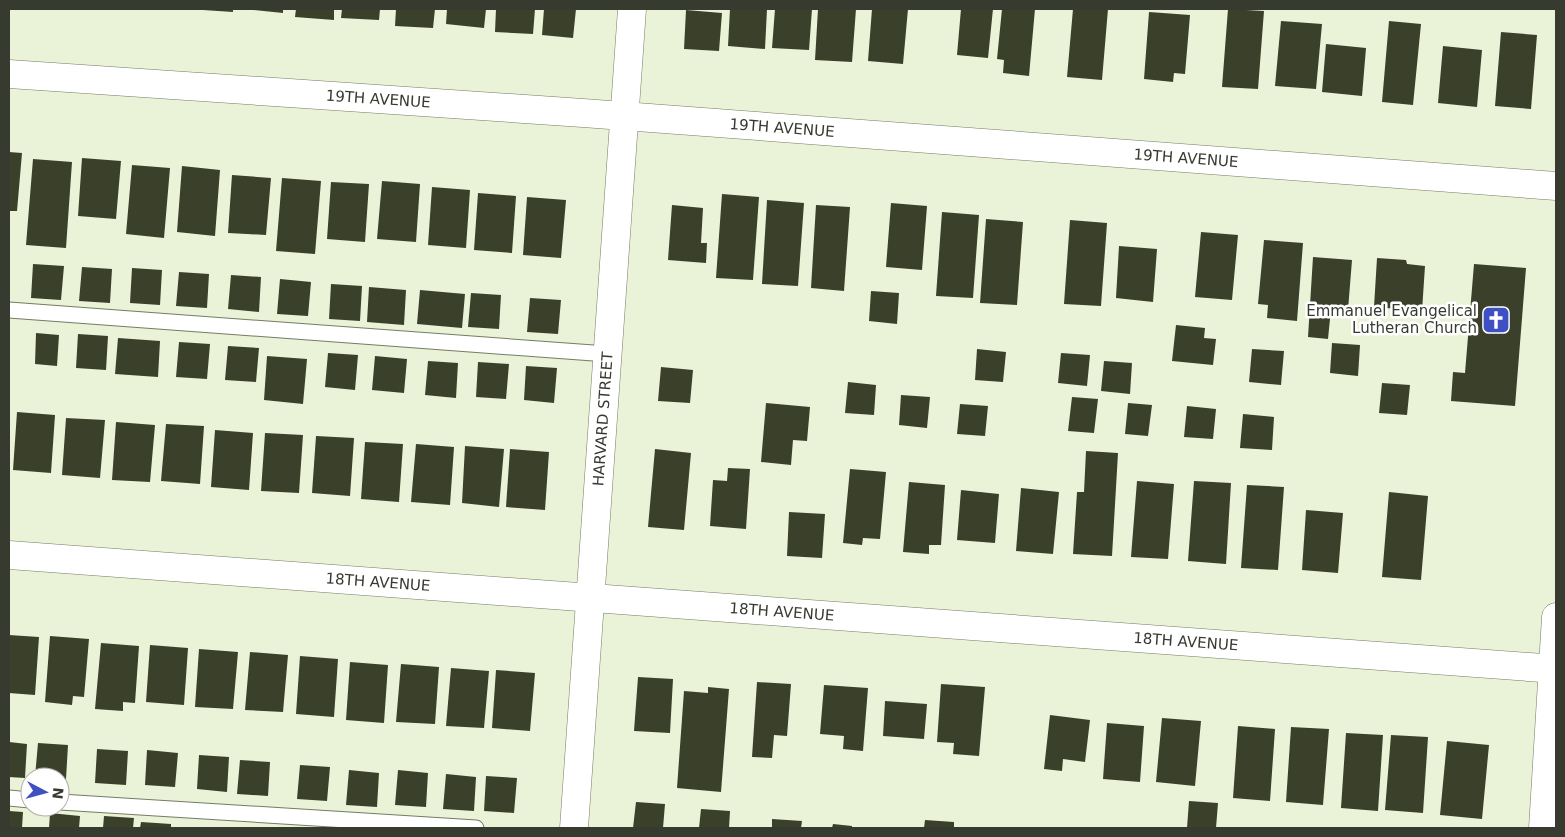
<svg xmlns="http://www.w3.org/2000/svg" width="1565" height="837" font-family="'DejaVu Sans',sans-serif">
  <style>
    .building { fill: #3a402a }
    .lines { fill: none; stroke-linecap: round; stroke-linejoin: round }
    .service-casing { stroke: #747c63; stroke-width: 17 }
    .minor-casing { stroke: #747c63; stroke-width: 29 }
    .service { stroke: #fff; stroke-width: 15 }
    .minor { stroke: #fff; stroke-width: 28 }
    .labels { text-anchor: middle; dominant-baseline: central; stroke-width: 5; stroke-linejoin: round; paint-order: stroke }
    .street-label { font-size: 15px; fill: #363a2f; stroke: #fff }
    .poi-label { font-size: 15px; fill: #363a2f; stroke: #fff; text-anchor: end }
  </style>
  <rect width="100%" height="100%" fill="#eaf3d8"/>
  <path class="building" d="M203 9H233V12L203 10Z
    M253 9H283V13L253 10Z
    M296 9H334V20L295 17Z
    M342 9H380L379 20 341 18Z
    M396 9H435L433 28 395 26Z
    M447 9H486L484 28 446 24Z
    M496 9H535L533 34 495 32Z
    M544 9H576L573 38 542 35Z
    M730 9H767L765 49 728 46Z
    M775 9H812L809 50 772 48Z
    M818 9H856L852 62 815 60Z
    M872 9H908L903 64 868 61Z
    M961 9H993L988 58 957 55Z
    M1002 9H1035L1029 76 1003 73 1004 60 997 59Z
    M1073 9H1108L1102 80 1067 77Z
    M1228 9 1264 11 1258 89 1222 87Z
    M686 10 722 13 719 51 684 49Z
    M1149 12 1190 15 1185 74 1174 73 1173 82 1144 79Z
    M1281 21 1322 24 1316 89 1275 86Z
    M1389 21 1421 24 1413 105 1382 102Z
    M1501 32 1537 35 1531 109 1495 106Z
    M1326 44 1366 48 1362 96 1322 92Z
    M1443 46 1482 50 1477 107 1438 103Z
    M9 152 22 153 17 211H9Z
    M82 158 121 161 116 219 78 216Z
    M33 159 72 162 66 248 26 245Z
    M132 165 170 168 164 238 126 234Z
    M182 166 220 170 215 236 177 232Z
    M232 175 271 178 266 235 228 233Z
    M282 178 321 181 315 254 276 251Z
    M382 181 420 184 416 242 377 239Z
    M331 182 369 184 365 242 327 239Z
    M432 187 470 190 466 248 428 245Z
    M478 193 516 196 512 253 474 250Z
    M722 194 759 197 753 280 716 278Z
    M527 197 566 200 561 258 523 255Z
    M767 200 804 203 798 286 762 284Z
    M891 203 927 206 922 270 886 267Z
    M672 205 703 208 701 243H707L706 263 668 260Z
    M816 205 850 207 844 291 811 288Z
    M942 212 979 215 973 298 936 296Z
    M986 219 1023 222 1017 305 980 303Z
    M1070 220 1107 223 1101 306 1064 304Z
    M1201 232 1238 235 1232 300 1195 297Z
    M1264 240 1303 243 1297 321 1267 318 1268 305 1258 304Z
    M1119 246 1157 249 1153 302 1116 298Z
    M1313 257 1352 260 1348 310 1331 309 1328 339 1308 337Z
    M1377 258 1406 260 1407 264 1425 266 1422 311 1374 307Z
    M33 264 64 266 61 300 31 298Z
    M1474 264 1526 268 1515 406 1451 401 1453 372 1465 373Z
    M82 267 112 269 110 303 79 301Z
    M132 268 162 270 160 305 130 303Z
    M179 272 209 274 207 308 176 306Z
    M231 275 261 277 259 312 228 309Z
    M280 279 311 282 308 316 277 314Z
    M331 284 362 286 360 321 329 319Z
    M369 287 406 290 404 325 367 322Z
    M420 290 465 294 462 328 417 324Z
    M871 291 899 293 897 324 869 321Z
    M471 293 501 295 499 329 468 327Z
    M530 298 561 300 558 334 527 332Z
    M1176 325 1205 328 1204 338 1216 339 1213 365 1172 361Z
    M36 333 59 335 57 366 35 364Z
    M78 334 108 336 106 370 76 368Z
    M118 338 160 341 158 377 115 374Z
    M179 342 210 344 207 379 176 377Z
    M1332 343 1360 345 1358 376 1330 373Z
    M228 346 259 348 256 382 225 380Z
    M977 349 1006 352 1003 382 975 380Z
    M1252 349 1284 351 1281 385 1249 382Z
    M328 353 358 355 355 390 325 387Z
    M1061 353 1090 355 1087 386 1058 383Z
    M267 356 307 359 303 404 264 400Z
    M375 356 407 359 404 393 372 390Z
    M428 361 458 363 456 398 425 395Z
    M1104 361 1132 363 1130 394 1101 391Z
    M478 362 509 364 506 399 476 397Z
    M526 366 557 368 554 403 524 400Z
    M661 367 693 370 690 403 658 401Z
    M848 382 876 385 874 415 845 413Z
    M1382 383 1410 385 1407 415 1379 413Z
    M901 395 930 397 927 428 899 425Z
    M1072 397 1098 399 1094 433 1068 431Z
    M766 403 810 407 807 441 793 440 791 465 761 462Z
    M1128 403 1152 405 1148 436 1125 434Z
    M960 404 988 406 985 436 957 434Z
    M1187 406 1216 409 1213 439 1184 437Z
    M17 412 55 415 51 473 13 470Z
    M1243 414 1274 417 1272 450 1240 448Z
    M66 418 105 420 100 478 62 475Z
    M116 422 155 425 150 482 112 480Z
    M166 424 204 426 200 484 161 481Z
    M215 430 253 433 249 490 211 487Z
    M265 433 303 435 299 493 261 491Z
    M316 436 354 438 350 496 312 493Z
    M365 442 403 444 399 502 361 499Z
    M416 444 454 447 450 505 411 502Z
    M465 446 504 449 499 507 462 503Z
    M510 449 549 452 545 510 506 507Z
    M655 449 691 453 684 530 648 527Z
    M1086 451 1118 453 1112 556 1073 554 1077 492H1084Z
    M728 468 750 469 746 529 710 526 713 480 727 481Z
    M850 469 886 472 880 539 863 538 862 545 843 543Z
    M1137 481 1174 484 1168 559 1131 557Z
    M1194 481 1231 483 1226 564 1188 561Z
    M909 482 945 485 941 545H929V554L903 552Z
    M1247 485 1284 487 1278 570 1241 568Z
    M1021 488 1059 492 1053 554 1016 551Z
    M961 490 999 494 995 543 957 540Z
    M1389 492 1428 496 1421 580 1382 577Z
    M1306 510 1343 513 1338 573 1302 570Z
    M789 512 825 514 822 558 787 556Z
    M9 635 39 637 35 695 9 693Z
    M50 636 89 639 84 697 73 696 72 705 45 702Z
    M101 643 139 646 135 703 123 702V711L95 709Z
    M150 645 188 648 184 705 146 702Z
    M199 649 238 652 233 709 195 707Z
    M250 652 288 655 283 712 245 710Z
    M300 656 338 659 334 717 296 714Z
    M350 662 388 665 384 723 346 720Z
    M401 664 439 667 435 724 396 722Z
    M451 668 489 671 484 728 446 726Z
    M496 670 535 673 530 731 492 728Z
    M638 677 673 679 670 733 634 731Z
    M757 682 791 684 787 736 774 735 772 758 752 757Z
    M941 684 985 687 979 756 953 754 954 743 937 742Z
    M824 685 868 688 863 751 843 749 844 736 820 734Z
    M708 687 729 689 721 792 677 788 684 691 708 693Z
    M885 701 927 704 924 739 883 736Z
    M1050 715 1090 720 1085 762 1063 759 1062 771 1044 769Z
    M1162 718 1201 721 1195 786 1156 782Z
    M1107 723 1144 726 1140 782 1103 779Z
    M1238 726 1275 729 1270 801 1233 798Z
    M1291 727 1329 729 1323 805 1286 802Z
    M1346 733 1383 735 1378 811 1341 808Z
    M1391 735 1428 737 1423 813 1385 810Z
    M1447 741 1489 745 1482 819 1440 815Z
    M9 742 27 744 25 778 9 777Z
    M38 743 68 745 66 779H60V777H35Z
    M97 749 128 751 126 785 95 783Z
    M147 750 178 753 175 787 145 785Z
    M199 755 229 757 227 792 197 789Z
    M240 760 270 762 268 796 237 794Z
    M300 765 330 767 327 801 297 799Z
    M349 770 379 773 377 807 346 805Z
    M398 770 428 773 426 807 395 805Z
    M446 774 476 777 474 811 443 809Z
    M486 776 517 778 514 813 484 811Z
    M1189 801 1218 803 1216 828H1187Z
    M636 802 665 804 663 828H633Z
    M701 809 730 811 729 828H699Z
    M9 811 23 812 22 828H9Z
    M50 813 80 816 79 828H49Z
    M104 816 134 818 133 828H103Z
    M772 819 802 821 801 828H772Z
    M925 820 954 822V828H924Z
    M141 822 171 824V828H140Z
    M833 824 852 826V828H832Z"/>
  <g class="lines">
    <defs>
      <path id="service" d="M9 310 607 354
        M9 798 30 800
        M60 802 476 828"/>
      <g id="minor">
        <path id="s1" d="M9 74 583 113 1556 186"/>
        <path id="s2" d="M9 555 1556 669"/>
        <path id="s3" d="M574 828 632 9"/>
        <path d="M1543 828 1556 617"/>
      </g>
    </defs>
    <use href="#service" class="service-casing"/>
    <use href="#minor" class="minor-casing"/>
    <use href="#service" class="service"/>
    <use href="#minor" class="minor"/>
  </g>
  <defs>
    <symbol id="church-square" viewBox="-11 -11 22 22"><rect x="-9" y="-9" width="18" height="18" rx="4" fill="#3f50c3" stroke="#fff"/><path d="M-1.2-6h2.4v3.5h3.3v2.4h-3.3V6h-2.4V-.1h-3.3v-2.4h3.3Z" fill="#fff"/></symbol>
  </defs>
  <g fill-rule="evenodd">
    <use href="#church-square" x="1480" y="304" width="32" height="32"/>
  </g>
  <g class="labels">
    <g class="street-label">
      <text stroke="none"><textPath href="#s1" startOffset="370">19TH AVENUE</textPath></text>
      <text stroke="none"><textPath href="#s1" startOffset="775">19TH AVENUE</textPath></text>
      <text stroke="none"><textPath href="#s1" startOffset="1180">19TH AVENUE</textPath></text>
      <text stroke="none"><textPath href="#s3" startOffset="410">HARVARD STREET</textPath></text>
      <text stroke="none"><textPath href="#s2" startOffset="370">18TH AVENUE</textPath></text>
      <text stroke="none"><textPath href="#s2" startOffset="775">18TH AVENUE</textPath></text>
      <text stroke="none"><textPath href="#s2" startOffset="1180">18TH AVENUE</textPath></text>
    </g>
    <g class="poi-label">
      <text x="1477" y="311">Emmanuel Evangelical<tspan x="1477" dy="17">Lutheran Church</tspan></text>
    </g>
  </g>
  <rect width="1565" height="837" fill="none" stroke="#363a2f" stroke-width="20"/>
  <g transform="translate(45 792) rotate(96)"><circle r="24" fill="#ffffff" stroke="#afb0ac"/>
  <path d="M0-4L9 19L0 12L-9 19Z" fill="#3f50c3"/>
  <text y="-8" font-size="14" font-weight="bold" text-anchor="middle" fill="#363a2f">N</text>
  </g>
</svg>
